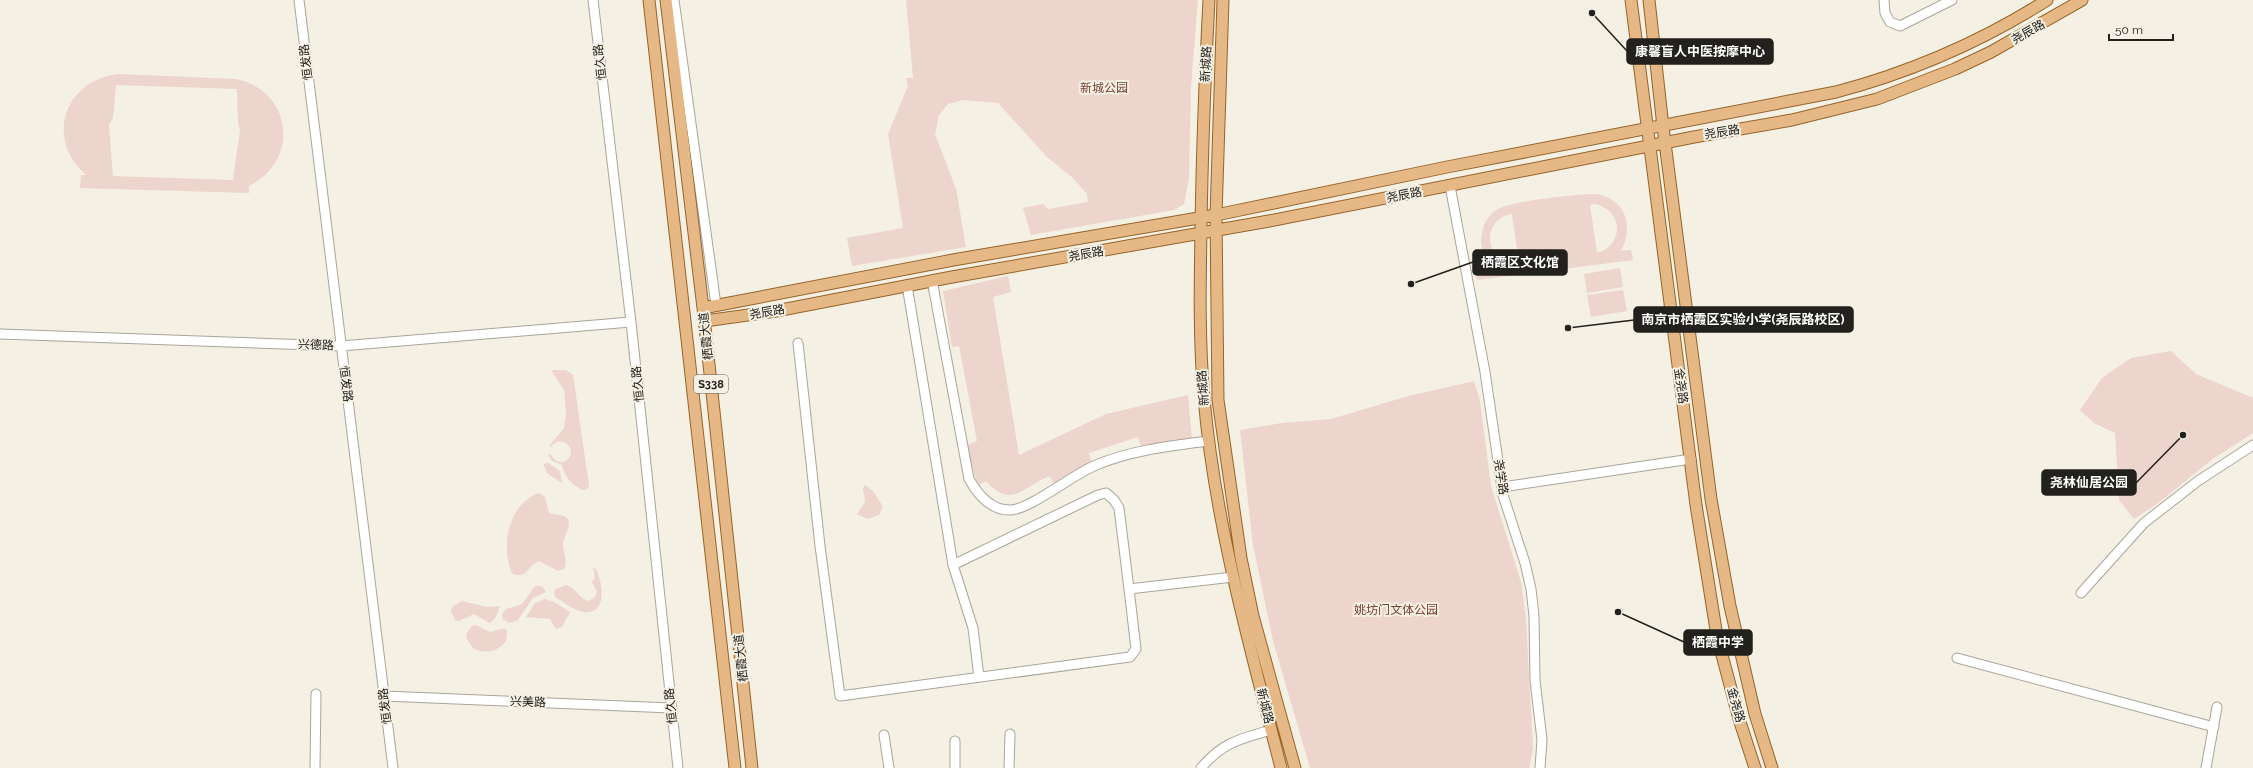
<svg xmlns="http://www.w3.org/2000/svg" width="2253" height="768" font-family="Raleway,'Noto Sans SC',sans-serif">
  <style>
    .green { fill: #edd4cc; fill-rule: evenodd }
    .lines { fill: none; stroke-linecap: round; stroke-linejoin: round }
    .minor-casing { stroke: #a9a59a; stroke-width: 11 }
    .major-casing { stroke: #96642b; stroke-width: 13 }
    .minor { stroke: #fff; stroke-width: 9 }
    .major { stroke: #e5b885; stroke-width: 11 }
    .labels { text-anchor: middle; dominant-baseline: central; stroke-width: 4; stroke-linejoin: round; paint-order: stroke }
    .shield { fill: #f4f0e4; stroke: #625f59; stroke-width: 1 }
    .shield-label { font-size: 11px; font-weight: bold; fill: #23211d }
    .street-label { font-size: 12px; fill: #23211d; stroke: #f4f0e4 }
    .park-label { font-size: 12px; fill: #754131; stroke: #f4f0e4 }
    .leader { fill: none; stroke: #23211d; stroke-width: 1.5 }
    .callout-dot { fill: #23211d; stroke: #f4f0e4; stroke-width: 1.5 }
    .callout { fill: #23211d; stroke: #23211d; stroke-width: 1.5 }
    .callout-label { font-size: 13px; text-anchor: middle; font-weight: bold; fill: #fff }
  </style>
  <rect width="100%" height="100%" fill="#f4f0e4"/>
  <path class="green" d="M906 0H1198L1191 87 1189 178 1184 204 1174 210 1031 235 1023 208 1043 204 1048 209 1088 202 1087 194 1073 178 1047 157 998 103 963 100 948 104 939 115 935 134 956 189 966 247 852 266 847 238 903 228 888 134 908 86 906 78H913Z
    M119 74 236 79C293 91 300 161 249 186V193L80 188 81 175H86C44 139 65 79 119 74ZM116 85 237 89 238 123 240 130 233 180 113 176 109 125 113 118Z
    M1596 194C1626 199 1634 226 1621 251L1631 250 1633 260 1477 280 1475 271 1494 267C1485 258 1479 247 1482 234 1483 224 1489 214 1498 209 1511 201 1578 194 1596 194ZM1595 204C1623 210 1625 245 1597 253L1590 205ZM1511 214 1512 215 1519 262C1485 265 1479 221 1511 214Z
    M1620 268 1623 287 1587 293 1584 274Z
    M1008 276 1011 292 993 297 1019 455 1106 414 1188 395 1192 440 1141 447 1138 437 1089 453 1092 463 1054 484 1050 476C1023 486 1012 510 986 481L979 485 974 474 967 445 977 441 959 346 952 347 943 291Z
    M1623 290 1627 311 1591 317 1587 295Z
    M2171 351 2196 374 2253 398V433L2214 458 2157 504 2134 519 2119 500 2115 433 2094 423 2080 410 2102 378 2131 358Z
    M551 370H566L573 375 589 486 587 489 583 490C572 485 564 477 562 465L552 461 548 455 550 454 556 461 564 462C581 453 562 431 551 447L549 446 564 428 566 414 564 390Z
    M1474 381 1480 401 1491 486 1521 582 1526 619 1533 749 1529 768H1310L1273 641 1253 545 1240 430 1282 423 1331 419 1405 397Z
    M548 463 560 471 562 483 548 474 543 464Z
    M865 485 874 492 883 507 879 515 867 519 857 514 865 502 863 488Z
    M539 493 545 497 549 513 564 516 568 519C571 528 564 535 563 544 563 553 568 560 564 569L558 571 539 561C528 565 526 581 512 573 500 545 509 503 539 493Z
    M593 568 596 569C603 583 608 616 583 612 573 610 564 602 555 597L554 592 556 589 566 585C576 587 578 599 589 601L595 597 597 592 592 582 595 578Z
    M535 586H542L546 592 533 598 517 621 509 623 503 619 502 614 506 609 522 604Z
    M545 599 554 602 570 612 562 627 556 629 550 619 526 617 535 603Z
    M462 601 487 607 500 606 496 617 490 623 474 614 459 621 455 620 451 611 452 607Z
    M476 625 490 632 505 628 507 632 506 641C497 652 487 654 474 649L467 640 466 634 472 626Z"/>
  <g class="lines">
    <defs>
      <path id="minor" d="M299 0 393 768
        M593 0 631 322 678 768
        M674 0 716 305
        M1884 0 1885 13 1890 22 1900 26 1952 0
        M1450 186 1485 372 1503 495 1525 563 1531 589 1534 616 1535 680 1542 740 1540 768
        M932 280 969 479C978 495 991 511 1011 510 1032 508 1072 475 1096 465 1132 450 1170 446 1209 441
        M907 285 953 565 973 628 979 677
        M0 334 341 346 631 322
        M798 343 820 546 840 696 1130 657 1136 649 1129 589 1233 577
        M1502 487 1691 459
        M953 565 1098 495 1106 493 1114 500 1119 508 1129 589
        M2081 593 2144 523 2198 481 2253 445
        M1957 658 2214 727
        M384 696 671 708
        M884 735 889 768
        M315 768 316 694
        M955 768V741
        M1009 768 1010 734
        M1201 768C1223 742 1240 739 1271 730
        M2206 768 2217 707"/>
      <path id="major" d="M649 0 735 768
        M666 0 703 308 752 768
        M1209 0C1205 77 1202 153 1201 230 1200 286 1199 342 1204 398 1215 524 1250 646 1281 768
        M1223 0 1216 215 1218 400 1241 558 1253 616 1295 768
        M1631 0 1696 505 1717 636 1739 719 1755 768
        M1649 0 1663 127 1711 499 1730 606 1755 714 1772 768
        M703 308 953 260 1216 215 1447 167 1836 92C1911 72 1981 42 2047 0
        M705 321 776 311 952 277 1269 221 1694 137 1792 120 1877 99 1955 69 1991 52 2082 0"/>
    </defs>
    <use href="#minor" class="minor-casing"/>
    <use href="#major" class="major-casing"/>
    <use href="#minor" class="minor"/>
    <use href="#major" class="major"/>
  </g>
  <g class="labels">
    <rect class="shield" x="694" y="375" width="34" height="18" rx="3"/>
    <g class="shield-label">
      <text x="711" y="384">S338</text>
    </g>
    <g class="street-label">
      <text transform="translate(2028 32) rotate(-29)">尧辰路</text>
      <text transform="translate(306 62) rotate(-97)">恒发路</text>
      <text transform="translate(600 62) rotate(-97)">恒久路</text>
      <text transform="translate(1206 64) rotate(-87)">新城路</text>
      <text transform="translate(1722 132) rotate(-9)">尧辰路</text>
      <text transform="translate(1404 195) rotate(-11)">尧辰路</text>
      <text transform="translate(1086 254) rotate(-10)">尧辰路</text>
      <text transform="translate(767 312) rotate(-10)">尧辰路</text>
      <text transform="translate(706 336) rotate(-96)">栖霞大道</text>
      <text transform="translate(316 345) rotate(2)">兴德路</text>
      <text transform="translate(346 384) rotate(83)">恒发路</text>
      <text transform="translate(638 384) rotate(-96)">恒久路</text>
      <text transform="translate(1681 386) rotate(82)">金尧路</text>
      <text transform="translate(1203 388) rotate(-95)">新城路</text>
      <text transform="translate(1501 477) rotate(81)">尧学路</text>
      <text transform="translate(741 658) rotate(-96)">栖霞大道</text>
      <text transform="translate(528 702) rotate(2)">兴美路</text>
      <text transform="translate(1736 705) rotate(75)">金尧路</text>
      <text transform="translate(385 706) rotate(-97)">恒发路</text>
      <text transform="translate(671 706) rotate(-96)">恒久路</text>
      <text transform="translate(1265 706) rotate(76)">新城路</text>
    </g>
    <g class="park-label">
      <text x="1104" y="88">新城公园</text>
      <text x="1396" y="610">姚坊门文体公园</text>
    </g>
  </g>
  <path class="leader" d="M1592 13L1627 51M1411 284L1473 262M1568 328L1634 320M2183 435L2136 483M1618 612L1684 642"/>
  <g class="callout-dot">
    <circle cx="1592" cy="13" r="4"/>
    <circle cx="1411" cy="284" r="4"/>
    <circle cx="1568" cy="328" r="4"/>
    <circle cx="2183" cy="435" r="4"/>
    <circle cx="1618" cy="612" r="4"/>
  </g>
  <g class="callout">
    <rect x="1627" y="39" width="146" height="25" rx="4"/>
    <rect x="1473" y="250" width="94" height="25" rx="4"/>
    <rect x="1634" y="307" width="219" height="25" rx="4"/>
    <rect x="2042" y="470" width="94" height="25" rx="4"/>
    <rect x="1684" y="630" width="68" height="25" rx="4"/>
  </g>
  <g class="callout-label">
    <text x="1700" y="56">康馨盲人中医按摩中心</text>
    <text x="1520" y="267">栖霞区文化馆</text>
    <text x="1743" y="324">南京市栖霞区实验小学(尧辰路校区)</text>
    <text x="2089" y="487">尧林仙居公园</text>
    <text x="1718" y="647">栖霞中学</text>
  </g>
  <path d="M2109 34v6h64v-6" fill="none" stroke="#23211d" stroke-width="2"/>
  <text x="2115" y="34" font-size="12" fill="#23211d" stroke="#f4f0e4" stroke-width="3" paint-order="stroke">50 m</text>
</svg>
